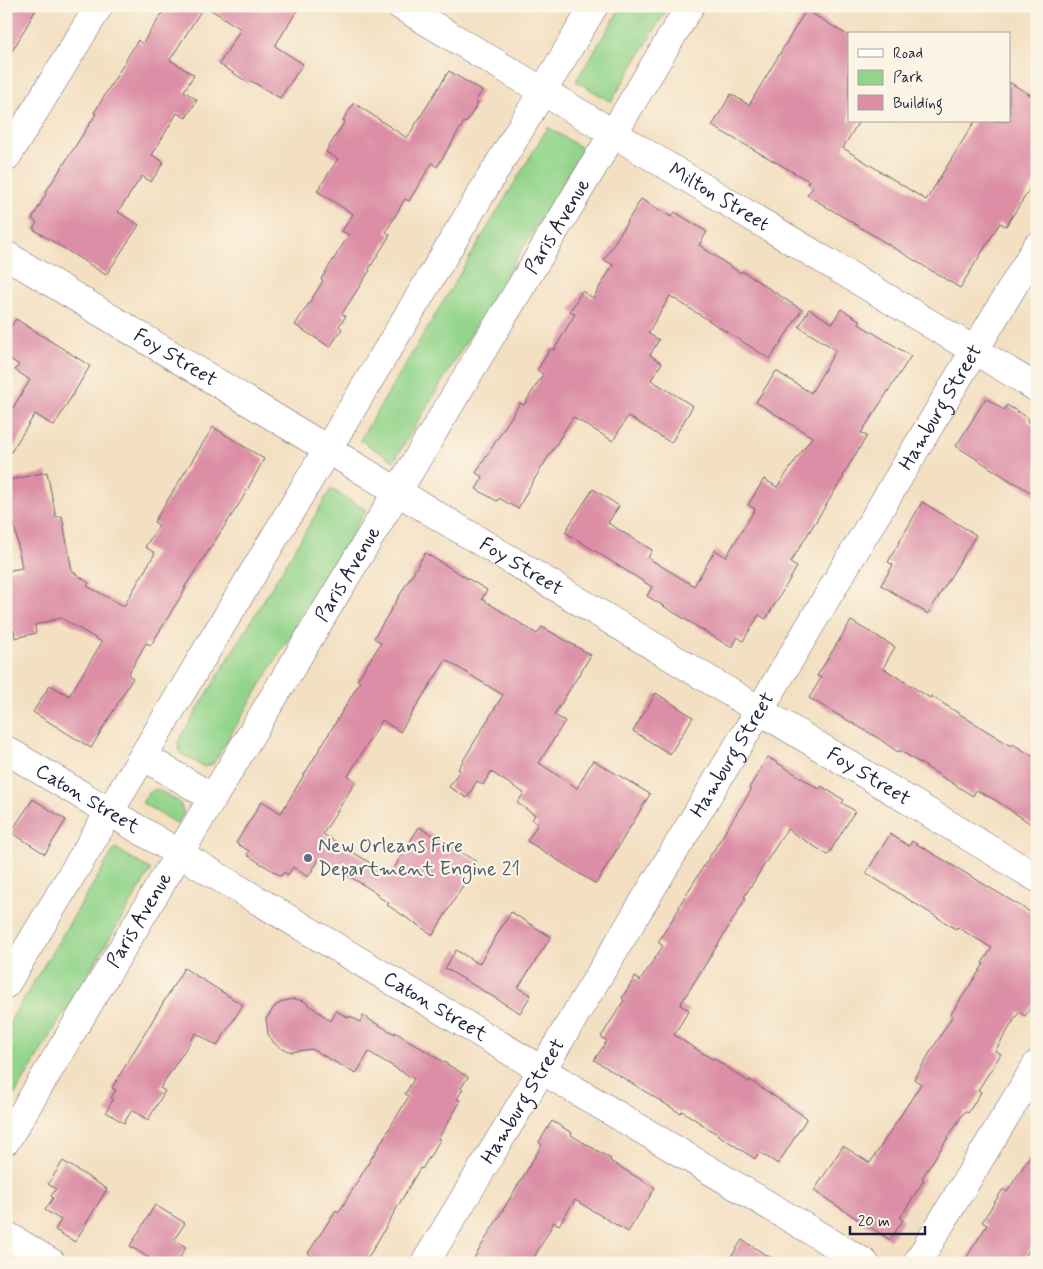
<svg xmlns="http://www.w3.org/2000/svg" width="1043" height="1269" font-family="Mynerve,sans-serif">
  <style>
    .green { fill: #92d48b; stroke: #5a7b63 }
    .building { fill: #db8ea6 }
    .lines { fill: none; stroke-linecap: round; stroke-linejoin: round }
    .minor-casing { stroke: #6b646a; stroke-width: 29 }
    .minor { stroke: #fff; stroke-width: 28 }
    .service-dot { fill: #5c6f8a; stroke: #fcf5e5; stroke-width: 2 }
    .labels { text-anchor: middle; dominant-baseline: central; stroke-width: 4.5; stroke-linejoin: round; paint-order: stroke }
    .street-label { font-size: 20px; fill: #22223b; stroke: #fcf5e5 }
    .service-label { font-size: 20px; fill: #4e5e75; stroke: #fcf5e5; text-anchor: start }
  </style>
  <rect width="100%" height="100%" fill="#fcf5e5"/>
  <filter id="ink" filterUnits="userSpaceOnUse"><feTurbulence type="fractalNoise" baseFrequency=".02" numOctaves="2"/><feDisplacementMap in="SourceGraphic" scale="10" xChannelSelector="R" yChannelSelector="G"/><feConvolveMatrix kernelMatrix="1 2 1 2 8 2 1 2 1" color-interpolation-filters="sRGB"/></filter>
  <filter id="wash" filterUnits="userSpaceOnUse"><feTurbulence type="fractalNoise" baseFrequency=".0096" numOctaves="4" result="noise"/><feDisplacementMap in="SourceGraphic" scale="20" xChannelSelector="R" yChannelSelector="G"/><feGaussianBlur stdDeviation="1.12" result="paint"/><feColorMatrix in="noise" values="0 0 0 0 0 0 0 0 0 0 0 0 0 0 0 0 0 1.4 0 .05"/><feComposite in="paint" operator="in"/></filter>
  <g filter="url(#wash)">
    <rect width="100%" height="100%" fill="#f3dfc1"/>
    <path class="green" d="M622 6H669L611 102 576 81Z
      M548 127 583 149 394 461 360 440Z
      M331 489 366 510 213 764 204 767 180 753 178 742Z
      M157 789 179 802 184 813 177 824 142 803 148 793Z
      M115 848 151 870 6 1109V1028Z"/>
    <g id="blocks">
      <path class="building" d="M6 6H38L6 62Z
        M167 6H204L170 60 194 75 184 91 197 100 186 118 177 113 152 155 164 162 151 182 142 176 118 212 139 225 106 275 33 229 37 223 32 219 46 194 45 193 96 114 94 113 138 40 142 44Z
        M205 6H300L275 46 303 64 280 98 251 81 249 83 219 64 241 29Z
        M806 10 849 36V121H859L843 148 926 200 975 121H1009V82L1037 99V178L1006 226 1000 223 960 288 807 195 813 187 807 183 809 181 712 126 731 94 749 105Z
        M449 71 482 91 475 102 478 103 466 123 464 122 437 167 432 163 409 201 405 199 386 232 390 235 369 269 370 270 342 314 346 316 339 326 342 329 330 347 295 325 323 281 321 279 349 235 342 231 353 214 317 191 338 159 326 152 328 148 345 121 343 120 354 103 407 138Z
        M641 199 671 217 675 212 707 232 699 245 740 273 742 271 802 310 770 359 670 296 648 333 659 340 650 355 662 363 651 380 693 406 671 443 628 416 613 441 573 417 529 488 518 509 499 498 497 501 476 489 483 477 476 473 520 403 524 405 543 374 537 370 551 348 554 350 575 314 570 311 582 291 593 298 613 265 604 260Z
        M809 309 832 323 841 309 861 321 859 324 911 356 861 433 867 436 843 475 844 476 790 563 797 567 766 619 759 615 743 641 738 637 732 648 647 596 652 587 565 532 593 489 619 506 608 523 652 550 648 558 694 586 715 550 726 557 755 509 748 505 764 479 777 487 812 437 756 402 776 371 811 393 836 350 799 327Z
        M16 319 90 366 54 426 35 414 6 460V419L30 380 15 370 19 365 6 356V334Z
        M986 398 1004 410 1007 405 1028 418 1027 421 1037 427V496L1014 482V483L956 446Z
        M213 427 264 459 241 501 184 588H186L151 645 146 643 128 675 133 678 91 748 33 712 50 685 69 696 102 642 61 618 35 625 36 633 15 638 14 630H12L6 603V571L22 568 12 513 6 515V481L47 472 56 517 62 516 72 571 89 583 87 586 124 606 155 553 145 547 159 525 154 522Z
        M922 502 976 535 928 614 881 585 893 565 888 562Z
        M425 553 487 590 482 599 537 634 542 627 591 655 554 715 565 721 539 763 577 788 593 760 650 794 596 884 527 841 538 824 532 820 535 815 517 803 524 793 491 772 483 785 477 781 467 798 449 787 460 770 458 769 503 695 446 660 400 732 382 720 348 776 356 781 323 834 390 875 419 827 477 862 433 935 387 905 389 903 377 896 378 894 320 858 308 877 293 867 288 875 284 872 281 876 247 855 249 851 236 843 262 801 281 813 360 682 357 680 381 643 374 638Z
        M851 621 895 647 883 668 930 698 931 696 1011 746 1013 744 1037 759V828L997 801 976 790 973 796 899 750 898 752 878 738 809 698 821 678 817 676Z
        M656 693 693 717 670 754 633 731Z
        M768 757 819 789 821 786 844 800 842 803 855 811 828 855 787 829 744 897 746 898 725 933 680 1005 689 1010 674 1035 712 1059 713 1058 749 1082 750 1080 807 1118 778 1164 759 1152 755 1159 682 1111 680 1113 594 1060 607 1041 601 1037 624 1000 622 998 635 977 640 981 663 946 658 942 680 907 679 906 751 790 749 788Z
        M33 799 66 820 45 854 11 832Z
        M890 834 909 846 912 841 1037 916V999L1025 1016 1019 1012 995 1051 1001 1054 978 1090 981 1092 968 1113 965 1111 922 1178 924 1180 900 1218 903 1220 890 1240 814 1191 843 1146 870 1163 921 1084 914 1079 953 1015 951 1014 984 964 982 963 992 948 957 927 956 929 866 873Z
        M511 912 551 937 518 988 531 995 520 1013 445 968 456 950 479 964Z
        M184 968 243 1005 217 1046 196 1033 160 1088 165 1091 148 1120 132 1110 124 1123 106 1112 113 1099 111 1098 116 1090 112 1088Z
        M294 999 304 1001 331 1021 336 1011 349 1018 350 1016 360 1022 363 1016 395 1034V1032L468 1077 461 1088 463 1089 457 1099 461 1101 438 1139 440 1140 422 1169 420 1168 365 1263H308L312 1256 308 1253 336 1210 339 1212 409 1096 405 1094 414 1079 369 1052 356 1074 312 1049 292 1052 282 1049 274 1043 268 1034 266 1019 275 1006 284 1001Z
        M552 1121 572 1133 571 1135 611 1159 610 1161 655 1188 628 1232 575 1200 559 1225 554 1222 531 1263H471L542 1145 539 1142Z
        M1037 1145V1238L1021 1263H963L987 1225 982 1222 1003 1189 1007 1192Z
        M63 1161 107 1189 75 1242 55 1230 61 1220 45 1210 53 1198 51 1196 56 1189 48 1184Z
        M155 1205 185 1223 174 1240 186 1247 177 1263H157L130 1246Z
        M742 1240 779 1263H727Z"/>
    </g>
  </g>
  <g filter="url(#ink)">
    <use href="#blocks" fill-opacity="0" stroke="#6b646a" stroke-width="1"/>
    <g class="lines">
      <defs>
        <g id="minor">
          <path id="s1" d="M401 6 1037 388"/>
          <path d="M6 158 99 6"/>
          <path id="s2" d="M6 255 1037 878"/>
          <path id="s3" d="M6 750 865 1263"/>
          <path d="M143 756 213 798"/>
          <path d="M6 984 594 6"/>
          <path id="s4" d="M6 1141 690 6"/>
          <path d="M6 1235 52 1263"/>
          <path id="s5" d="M425 1263 759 711 1037 246"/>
          <path d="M917 1263 1037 1064"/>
        </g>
      </defs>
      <use href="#minor" class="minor-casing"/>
      <use href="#minor" class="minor"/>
    </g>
  </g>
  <circle class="service-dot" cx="308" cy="858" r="5"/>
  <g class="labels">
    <g class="street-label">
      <text stroke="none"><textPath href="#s1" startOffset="371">Milton Street</textPath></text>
      <text stroke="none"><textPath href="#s4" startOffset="1068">Paris Avenue</textPath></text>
      <text stroke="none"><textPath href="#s2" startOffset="198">Foy Street</textPath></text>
      <text stroke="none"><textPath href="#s5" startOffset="999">Hamburg Street</textPath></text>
      <text stroke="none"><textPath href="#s2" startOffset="602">Foy Street</textPath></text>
      <text stroke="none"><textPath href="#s4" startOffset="662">Paris Avenue</textPath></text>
      <text stroke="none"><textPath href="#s5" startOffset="594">Hamburg Street</textPath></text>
      <text stroke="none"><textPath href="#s2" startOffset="1008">Foy Street</textPath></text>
      <text stroke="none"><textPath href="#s3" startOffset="95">Caton Street</textPath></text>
      <text stroke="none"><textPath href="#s4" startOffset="258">Paris Avenue</textPath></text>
      <text stroke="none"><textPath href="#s3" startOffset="500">Caton Street</textPath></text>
      <text stroke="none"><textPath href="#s5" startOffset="189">Hamburg Street</textPath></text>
    </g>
    <g class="service-label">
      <text x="318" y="846">New Orleans Fire<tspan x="318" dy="23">Department Engine 21</tspan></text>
    </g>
  </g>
  <rect width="1043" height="1269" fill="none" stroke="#fcf5e5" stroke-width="25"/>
  <rect x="848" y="32" width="162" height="90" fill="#fcf5e5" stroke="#a5a1a1"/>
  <rect x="858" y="49" width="25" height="8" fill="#ffffff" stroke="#a5a1a1"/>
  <text x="893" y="58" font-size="15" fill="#22223b">Road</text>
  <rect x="858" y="70" width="25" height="15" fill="#92d48b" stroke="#a5a1a1"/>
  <text x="893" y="82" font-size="15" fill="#22223b">Park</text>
  <rect x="858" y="95" width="25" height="15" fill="#db8ea6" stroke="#a5a1a1"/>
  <text x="893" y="108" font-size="15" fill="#22223b">Building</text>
  <path d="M850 1226v8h75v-8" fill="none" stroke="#22223b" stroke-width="2.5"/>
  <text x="858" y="1226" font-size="15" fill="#22223b" stroke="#fcf5e5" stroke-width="4" paint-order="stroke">20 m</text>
</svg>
